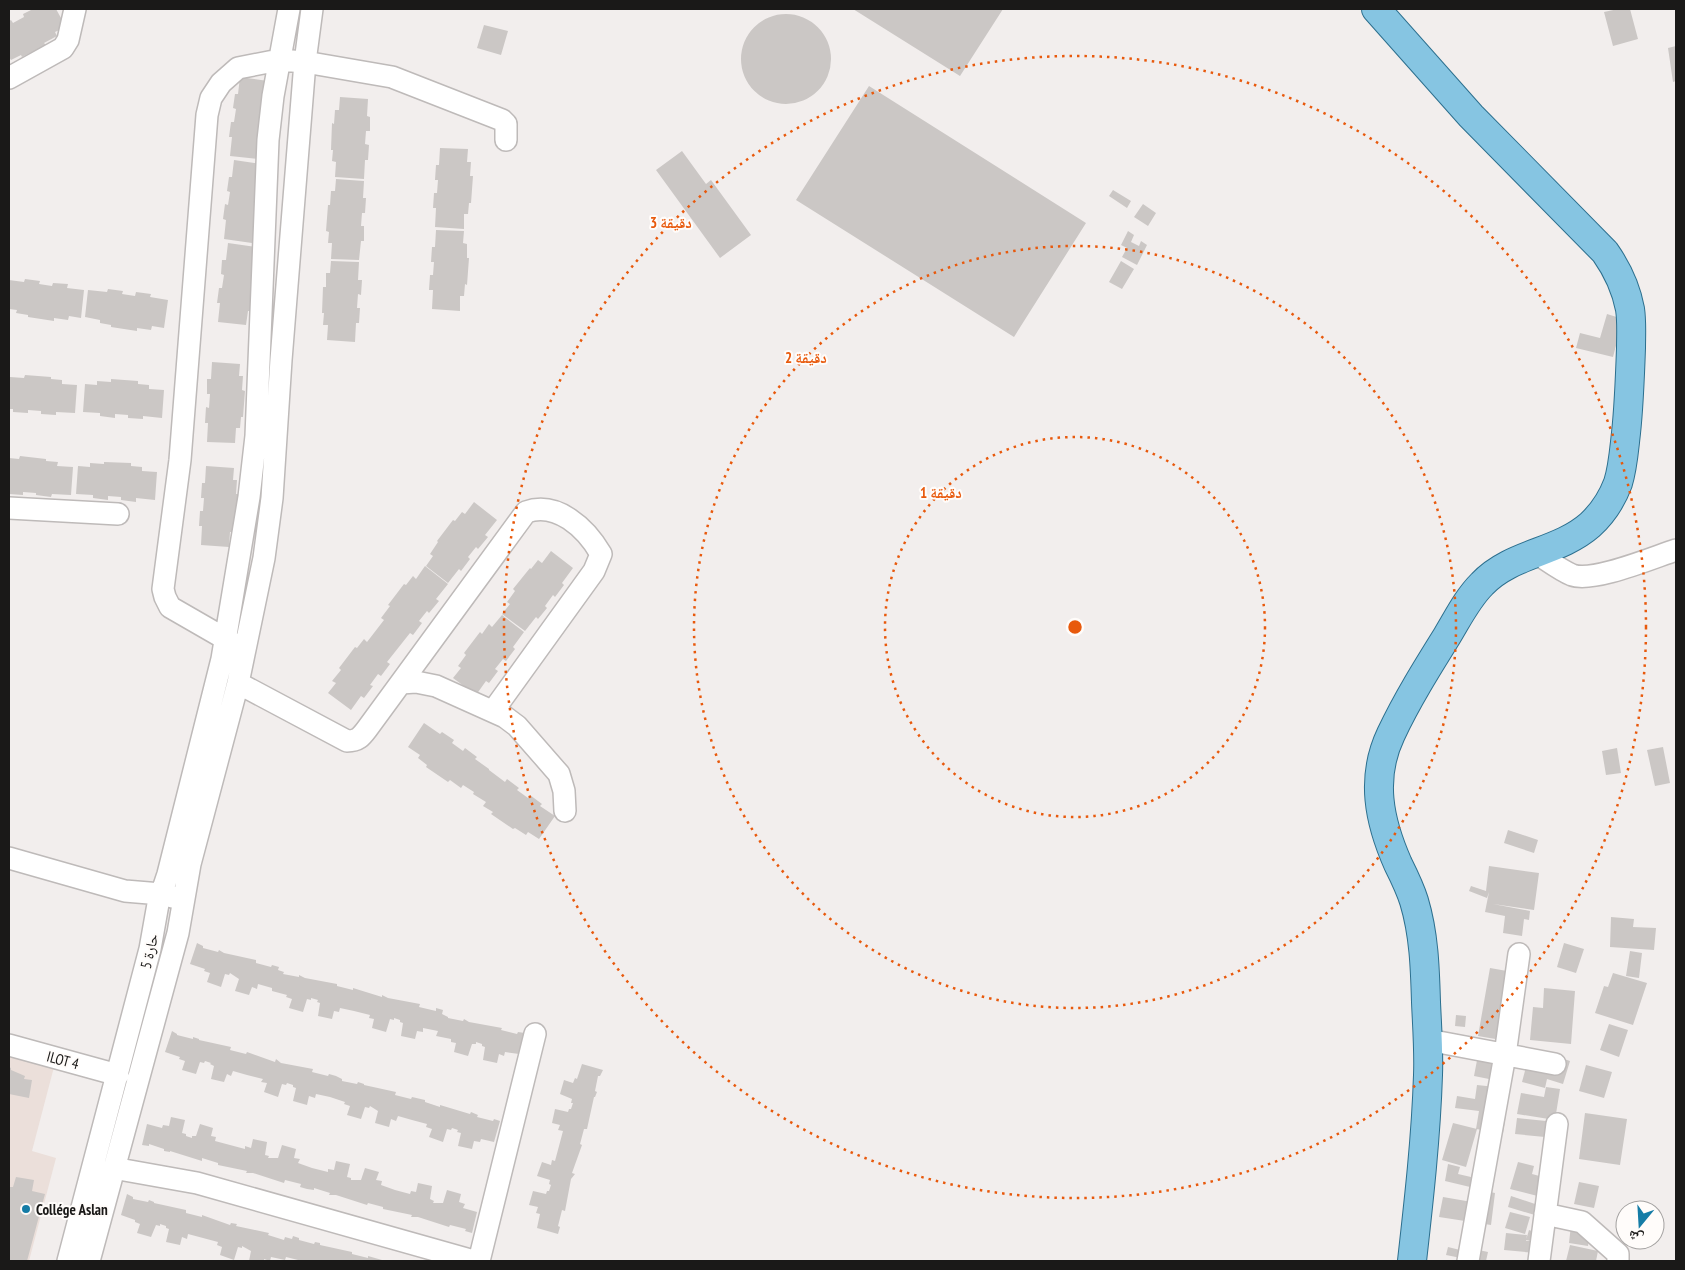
<svg xmlns="http://www.w3.org/2000/svg" width="1685" height="1270" font-family="'PT Sans Narrow','Noto Naskh Arabic',sans-serif">
  <style>
    .built { fill: #ebdfda }
    .building { fill: #cbc7c5 }
    .lines { fill: none; stroke-linecap: round; stroke-linejoin: round }
    .minor-casing { stroke: #bebab9; stroke-width: 24 }
    .major-casing { stroke: #2c6f8e; stroke-width: 30 }
    .minor { stroke: #fff; stroke-width: 21 }
    .major { stroke: #86c5e2; stroke-width: 28 }
    .ring { fill: none; stroke: #e8590c; stroke-width: 2.5; stroke-dasharray: 2.5 5 }
    .poi-dot { fill: #157ca6; stroke: #fffcfa; stroke-width: 2 }
    .labels { text-anchor: middle; dominant-baseline: central; stroke-width: 4; stroke-linejoin: round; paint-order: stroke }
    .street-label { font-size: 15px; fill: #1a1918; stroke: #fffcfa }
    .poi-label { font-size: 15px; font-weight: bold; fill: #1a1918; stroke: #fffcfa; text-anchor: start }
    .centre { fill: #e8590c; stroke: #fffcfa; stroke-width: 2.5 }
    .ring-label { font-size: 15px; text-anchor: middle; font-weight: bold; fill: #e8590c; stroke: #fffcfa; stroke-width: 4; stroke-linejoin: round; paint-order: stroke }
  </style>
  <rect width="100%" height="100%" fill="#f2eeed"/>
  <path class="built" d="M9 1055 54 1067 32 1151 56 1158 29 1261H9Z"/>
  <path class="building" d="M33 9H56L66 27 55 32 57 36 44 43 46 45 22 57 21 55 11 60 9 57V21L11 20 13 23 24 17 23 14Z
    M853 9H1003L960 76Z
    M1618 9H1630L1638 39 1613 46 1604 12Z
    M741 59a45 45 0 1 1 90 0a45 45 0 1 1-90 0Z
    M484 25 508 31 501 55 477 48Z
    M1676 46V81L1673 82 1668 48Z
    M240 77 268 81 258 159 230 156 232 137H229L231 122H234L236 109 233 108 235 94H238Z
    M869 86 1086 223 1014 337 796 200Z
    M340 97 368 99 367 116 370 117V131H366L365 144 369 145 368 160H365L364 179 335 177 336 162 332 161 333 150H331L332 123 334 124 335 110H339Z
    M440 148 468 149 467 162H471L470 176H473L471 203H469L468 214H464V229L435 227 436 208H433L434 193H437L438 180H435L436 165H439Z
    M682 151 706 184 711 180 751 235 720 258 656 170Z
    M234 160 262 164 252 243 224 239 226 220 223 219 225 204 228 205 230 192 227 191 229 177H232Z
    M336 179 364 181 363 198H366L365 213H362L361 226H364V241H361L359 260 331 259 332 243H328L329 232 326 231 328 205H330L331 191H335Z
    M1113 190 1131 201 1127 208 1109 196Z
    M1143 204 1156 213 1148 226 1134 217Z
    M436 230 464 231 463 243 467 244V258H469L467 285 465 284 464 296H460V311L432 309 433 290H429L430 275H433L434 262H431L432 247H435Z
    M1128 231 1134 235 1131 242 1139 246 1141 241 1147 245 1137 265 1122 257 1127 248 1121 245Z
    M228 243 256 247 252 311H248L246 325 218 322 220 303H217L219 288H222L224 275 221 274 222 260H226Z
    M331 261 359 262 358 280H362L361 295 358 294 357 308H360L359 323H356L355 342 327 340 328 325H323L324 313H322L323 287H326V273H330Z
    M1121 261 1134 269 1122 289 1109 282Z
    M25 279 40 281 39 284 52 286 53 283 68 284 67 288 84 290 81 318 69 316 68 320 54 318V321L28 317V315L16 313 17 310 9 309V280L24 282Z
    M108 289 123 291 122 294 135 296 136 292 151 294 150 297 168 300 164 328 152 326 151 330 137 328V331L111 327V325L100 323V320L85 317 88 290 107 292Z
    M1607 314 1623 319 1613 357 1576 348 1580 333 1600 338Z
    M212 362 240 364 239 376H243L242 390 245 391 243 417H241L240 428H236L235 443 207 442 208 423H205L206 407 209 408 210 394H207V379H211Z
    M25 375 51 377V379L62 380V384L77 385 75 413 56 412V415L41 414V411L28 410V413L13 412V409H9V380L10 377 24 378Z
    M111 379 138 381V384L149 385V389L164 390 162 418 143 416V419L128 418V415L115 414V418L100 416V413L83 412 85 384 97 385V381L111 382Z
    M20 456 46 459V461L58 462 57 466 73 467 71 495 52 494 51 497 36 495V493L23 492V495L9 494V458L19 459Z
    M104 462 131 463V466L142 467V471L157 472 155 500 136 498V502L121 500V497L108 496V500L93 498V495L76 494 78 466 90 467V463L104 464Z
    M206 466 234 468 233 480H237L236 494H239L234 532H230L229 547 201 545 202 526H199L200 511H203L204 498H201L202 483H205Z
    M474 502 497 520 485 535 488 537 478 549 476 547 468 557 470 559 461 571 459 569 448 583 426 566 433 556 430 554 438 542 437 541 453 520 455 521 462 512 465 514Z
    M551 551 573 568 562 583 564 585 555 597 553 595 545 606 547 608 538 619 536 617 525 631 502 614 510 604 507 602 515 591 513 589 530 568 531 569 538 560 542 563Z
    M425 566 448 584 436 599 439 601 429 613 427 611 419 621 422 623 413 635 410 633 387 662 390 664 381 676 378 674 370 685 373 686 364 698 361 696 351 710 328 693 336 683 332 681 341 670 339 668 355 647 357 648 364 639 367 642 384 620 381 618 390 606 388 605 404 584 406 585 413 576 416 579Z
    M502 615 524 632 513 647 515 649 506 661 503 659 495 669 498 671 489 683 486 681 476 695 453 678 461 668 458 666 466 655 464 653 480 632 482 634 489 624 492 627Z
    M424 723 440 734 442 732 454 740 452 743 463 751 465 748 477 757 475 759 489 769V770L505 782 507 779 519 788 517 790 528 798 530 795 542 804 540 806 555 816 539 839 528 832 526 835 515 828 513 829 491 814 493 812 483 806 486 802 473 794 474 792 463 785 461 788 450 780 448 782 426 767 427 765 418 758 420 755 408 747Z
    M1663 747 1670 783 1655 786 1647 750Z
    M1617 748 1621 773 1606 775 1602 751Z
    M1508 830 1538 840 1534 853 1504 843Z
    M1489 866 1539 873 1534 910 1493 904 1530 911 1529 920 1524 919 1522 936 1503 933 1505 916 1485 912 1489 892 1487 898 1469 891 1471 886 1486 891Z
    M1611 917 1634 919 1633 927 1656 928 1654 950 1610 947Z
    M197 943 203 946V948L218 952 219 950 224 953 256 960V963L271 967 272 965 279 967 278 970 284 972 283 974 299 977V975L305 978 337 984V986L353 990V988L382 997V995L388 998 420 1004 419 1007 436 1011V1008L443 1010 442 1014 448 1017V1018L463 1021 464 1019 469 1022 502 1028 501 1030 517 1034 518 1032 525 1033 519 1054 505 1052 504 1056 499 1054 497 1063 483 1060 485 1047 482 1046V1044L476 1042V1044H472L468 1056 454 1052 456 1043 451 1042V1039L436 1036 438 1031 423 1028V1032L417 1031 415 1039 401 1036 403 1023 400 1022V1020L394 1018V1020L390 1019 386 1032 372 1028 374 1019 369 1018 370 1015 354 1011 340 1008 339 1012 334 1011 332 1019 318 1016 320 1003 317 1002 318 1000 311 998V1000L307 999 303 1012 289 1008 292 999 286 997 287 995 272 991V988L258 984 257 989 252 987 249 995 235 991 239 979 230 973 229 975 225 974 221 987 207 982 210 973 204 971 205 969 190 964Z
    M1564 943 1584 949 1576 973 1557 967Z
    M1630 951 1642 953 1639 978 1626 976Z
    M1490 968 1524 974 1513 1042 1478 1036Z
    M1613 973 1647 983 1633 1025 1595 1013 1604 986 1608 987Z
    M1544 988 1575 991 1571 1044 1530 1040 1533 1007 1543 1008Z
    M1456 1015 1466 1016 1465 1027 1455 1026Z
    M1609 1024 1628 1030 1619 1057 1600 1050Z
    M172 1031 177 1034V1035L193 1039V1037L199 1039V1040L231 1047 230 1050 246 1054 247 1052 275 1062 276 1059 281 1063 313 1069 312 1072 328 1076 329 1074 336 1076 333 1086 336 1076 342 1079V1081L357 1084 358 1082 364 1084V1085L396 1092 395 1095 411 1099 412 1097 425 1100V1102L440 1107V1105L470 1114 471 1112 478 1115 477 1117 493 1121 494 1119 500 1121 494 1142 481 1139 480 1142 474 1141 472 1149 458 1146 461 1133 457 1132 458 1130 452 1128 451 1130 447 1129 443 1142 429 1137 432 1129 426 1127 427 1124 412 1120 398 1116 396 1121 391 1119 389 1127 375 1123 378 1111 370 1106 369 1108 365 1107 361 1119 347 1115 350 1106 344 1104 345 1102 330 1097 316 1094 315 1098 309 1096 307 1105 293 1101 296 1088 293 1087V1085L287 1083 286 1085 282 1084 278 1097 264 1092 267 1083 261 1082 263 1079 247 1075 233 1071 231 1076 227 1074 224 1082 211 1079 214 1066 210 1064 211 1063 205 1061 204 1063 200 1062 196 1074 182 1070 185 1061 179 1059 180 1057 165 1052Z
    M1531 1048 1570 1061 1563 1084 1547 1079 1545 1088 1522 1082Z
    M1515 1051 1509 1083 1474 1076 1478 1055Z
    M582 1064 603 1070 600 1076H598L595 1091 597 1092 595 1097H594L587 1129H584L580 1144 582 1145 572 1173 575 1174 571 1179 565 1211 562 1210 558 1226 560 1227 558 1234 537 1228 540 1214 536 1213 538 1207 529 1205 533 1191 546 1194 547 1191H549L551 1185 549 1184 550 1180 537 1176 542 1162 551 1165 552 1160 555 1161 563 1131 558 1130 560 1125 552 1123 555 1109 568 1112 569 1109H571L573 1103H571L572 1099 560 1094 564 1080 573 1083 575 1078 577 1079Z
    M1586 1065 1612 1072 1604 1098 1579 1091Z
    M9 1067 11 1068V1070L25 1076 24 1079 32 1080 29 1098 9 1094Z
    M1477 1085 1505 1088 1493 1112 1506 1114 1503 1133 1476 1129 1479 1111 1455 1108 1457 1096 1475 1099Z
    M1546 1087 1560 1089 1555 1120 1517 1114 1521 1093 1544 1097Z
    M1585 1113 1627 1119 1620 1165 1579 1159Z
    M171 1117 185 1120 182 1133 186 1134V1136L192 1138V1136H196L200 1124 213 1128 211 1136 216 1137 215 1141 245 1149V1146L251 1148 253 1139 267 1142 265 1155 269 1156 268 1158H278L282 1145 296 1149 294 1158 300 1159 298 1163 312 1168 328 1172V1169L334 1170 336 1161 350 1164 347 1177 351 1178V1180H361L365 1168 379 1172 376 1180 382 1181 381 1185 395 1190 410 1194 411 1191 416 1192 418 1183 432 1186 430 1199 434 1201 433 1203H443L447 1190 461 1194 459 1202 465 1204 463 1208 477 1212 472 1233 465 1231 466 1229 450 1225 449 1227 418 1217H411L412 1215 383 1209V1207L368 1203 367 1205 336 1195H329L330 1193 314 1188V1190L307 1189 300 1187 301 1184 285 1180 284 1183 253 1173H246L247 1171 218 1165V1163L202 1158V1161L170 1151V1152L164 1151V1149L149 1144V1146L142 1145 147 1124 162 1128 163 1125 169 1126Z
    M1517 1118 1546 1121 1545 1137 1515 1134Z
    M1453 1123 1477 1129 1466 1167 1442 1160Z
    M1518 1162 1534 1166 1532 1174 1558 1181 1553 1200 1510 1189Z
    M1448 1164 1460 1167 1458 1174 1471 1177 1473 1169 1495 1174 1491 1192 1445 1181Z
    M16 1177 34 1180 32 1191 45 1194 27 1261H9V1192L10 1187H13Z
    M1579 1182 1599 1186 1594 1208 1574 1204Z
    M1474 1189 1495 1193 1491 1225 1439 1217 1443 1197 1472 1202Z
    M127 1194 133 1197V1199L148 1202 149 1200 154 1202V1203L186 1210V1213L202 1217V1215L230 1225 231 1223 237 1224 236 1226 269 1233 268 1235 284 1240 285 1237 292 1239 293 1236 299 1238V1240L314 1244 315 1242 320 1243V1245L352 1252V1254L368 1258V1256L382 1260 381 1261H302L286 1257 285 1260 271 1257 270 1261 264 1259V1261H249L251 1251 242 1246V1248L238 1247 234 1260 220 1255 222 1247 217 1245 218 1242 188 1234 187 1239 182 1237 180 1245 166 1242 169 1229 166 1228V1226L160 1224V1226L156 1225 151 1237 137 1233 140 1224 135 1222V1220L121 1215Z
    M1511 1196 1541 1206 1538 1216 1508 1207Z
    M1510 1212 1530 1217 1525 1234 1505 1228Z
    M1571 1225 1590 1227 1588 1246 1569 1243Z
    M1529 1230 1542 1235 1546 1254 1504 1250 1506 1233 1527 1235 1526 1241H1531L1526 1240Z
    M1570 1245 1598 1251 1596 1261H1566Z
    M1448 1247 1464 1251 1465 1247 1488 1252 1486 1261H1465L1466 1259 1446 1255Z"/>
  <g class="lines">
    <defs>
      <path id="minor" d="M9 78 63 48 68 40 75 9
        M9 508 118 514
        M1536 553C1547 560 1560 570 1572 575 1593 583 1654 557 1676 550
        M236 645 170 607 165 597 163 589 180 460 207 115 211 98 221 83 238 68 279 60 305 62 392 77 502 120 506 124V140
        M238 683 347 741C358 741 361 737 367 729L526 512C557 501 586 528 601 554L594 571 493 711
        M401 683 416 682 436 686 505 717 517 726 559 774 564 791 565 811
        M9 858 125 891 161 894 173 897
        M1428 1040 1555 1064
        M9 1045 118 1075
        M113 1168 197 1183 474 1261
        M1545 1214 1582 1222 1618 1254V1261
        M68 1261 150 949 158 904 168 874 222 659 249 497 256 436 268 140 273 96 289 9
        M89 1261 178 933 190 864 238 683 264 558 272 498 281 360 305 62 312 9
        M479 1261 535 1034
        M1468 1261 1505 1055 1519 954
        M1539 1261 1557 1124"/>
      <path id="major" d="M1376 9 1471 116 1605 252C1617 269 1626 288 1630 309 1632 322 1631 335 1631 348 1630 377 1629 405 1626 433 1624 450 1623 467 1618 483 1612 499 1602 514 1590 525 1558 553 1511 553 1482 584 1467 599 1458 618 1447 636 1427 668 1407 700 1391 734 1370 778 1379 821 1398 864 1404 876 1410 888 1414 901 1424 934 1425 968 1426 1002 1427 1026 1429 1051 1428 1075 1426 1137 1419 1199 1412 1261"/>
    </defs>
    <use href="#minor" class="minor-casing"/>
    <use href="#major" class="major-casing"/>
    <use href="#minor" class="minor"/>
    <use href="#major" class="major"/>
  </g>
  <g class="ring">
    <circle cx="1075" cy="627" r="190"/>
    <circle cx="1075" cy="627" r="381"/>
    <circle cx="1075" cy="627" r="571"/>
  </g>
  <circle class="poi-dot" cx="26" cy="1209" r="5"/>
  <g class="labels">
    <g class="street-label">
      <text transform="translate(149 951) rotate(-77)">حارة 5</text>
      <text transform="translate(63 1060) rotate(15)">ILOT 4</text>
    </g>
    <g class="poi-label">
      <text x="36" y="1209">Collége Aslan</text>
    </g>
  </g>
  <circle cx="1075" cy="627" r="8" class="centre"/>
  <g class="ring-label">
    <text x="671" y="228">3 دقيقة</text>
    <text x="806" y="363">2 دقيقة</text>
    <text x="941" y="498">1 دقيقة</text>
  </g>
  <rect width="1685" height="1270" fill="none" stroke="#1a1918" stroke-width="20"/>
  <g transform="translate(1640 1225) rotate(198)"><circle r="24" fill="#fffcfa" stroke="#a3a1a0"/>
  <path d="M0-4L9 19L0 12L-9 19Z" fill="#157ca6"/>
  <text y="-8" font-size="14" font-weight="bold" text-anchor="middle" fill="#1a1918">ش</text>
  </g>
</svg>
